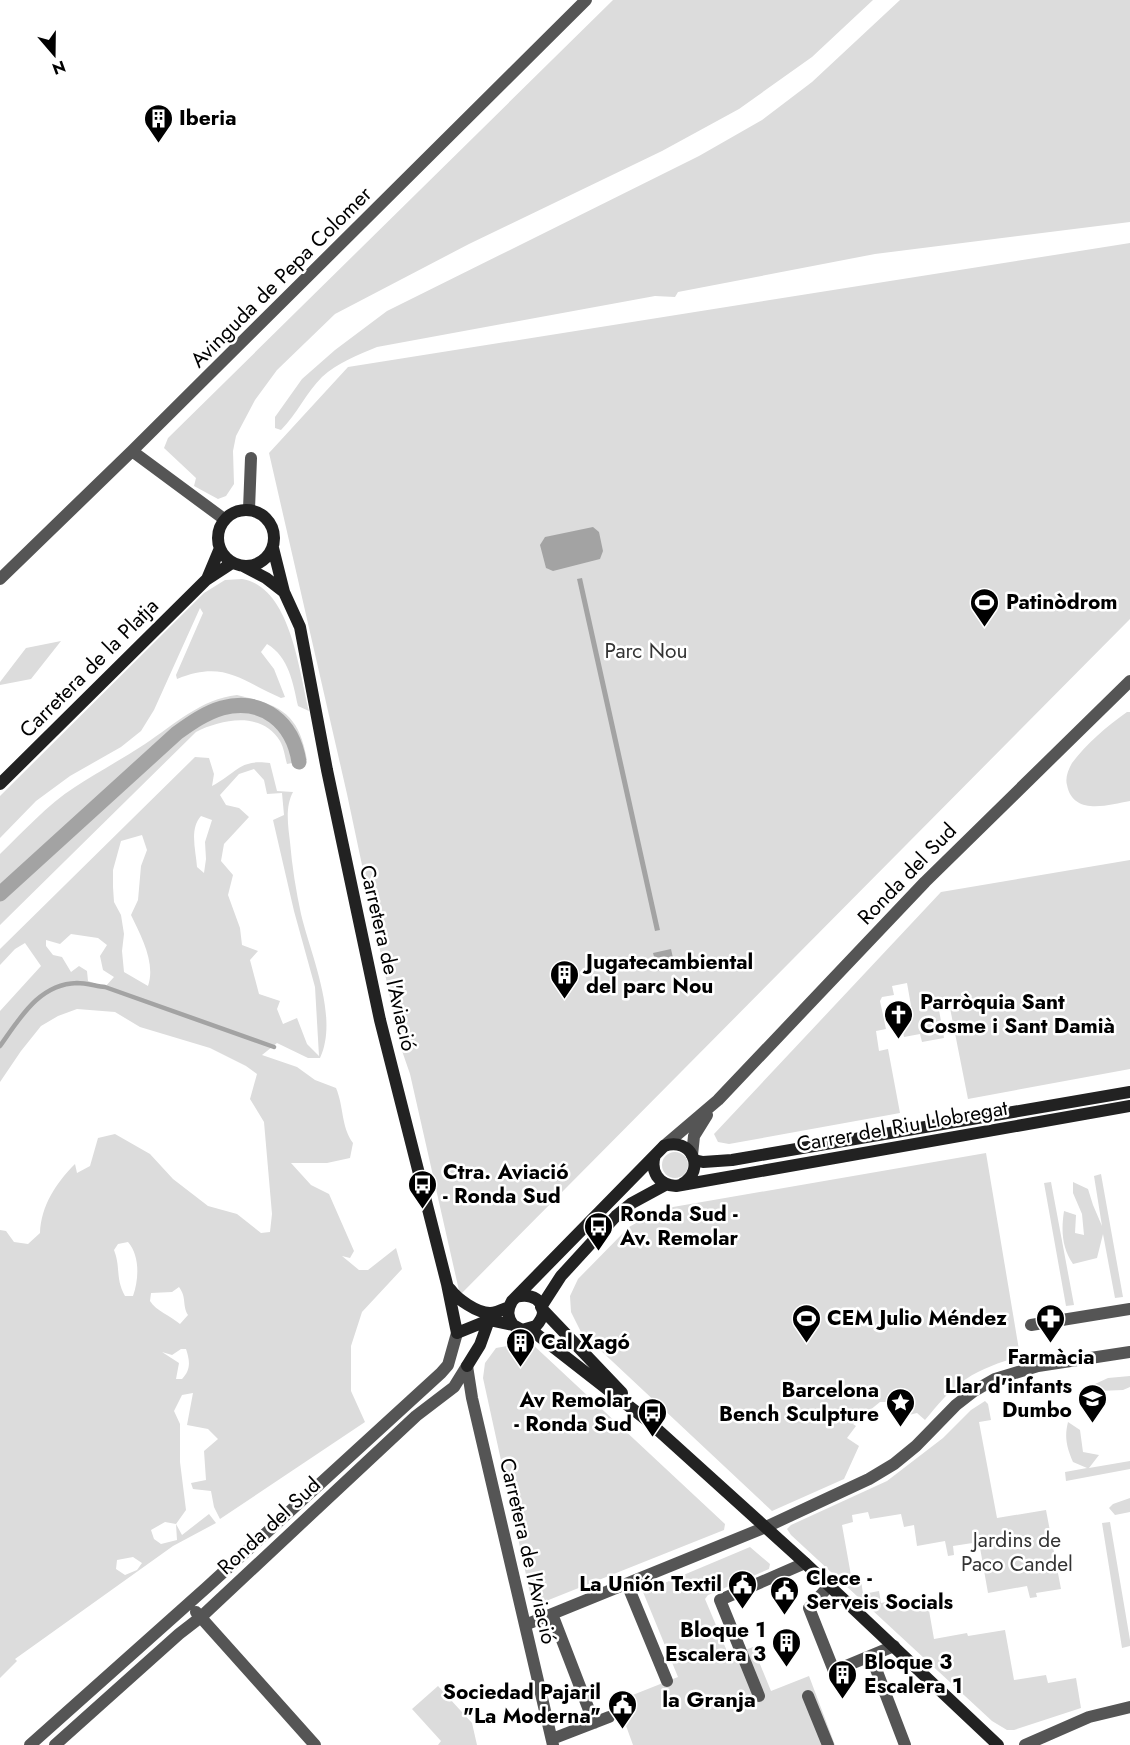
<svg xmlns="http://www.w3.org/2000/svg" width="1130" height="1745" font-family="Jost,sans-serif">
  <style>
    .green { fill: #dcdcdc; fill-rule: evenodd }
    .water { fill: #a3a3a3 }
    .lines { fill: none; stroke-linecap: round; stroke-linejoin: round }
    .stream { stroke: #a3a3a3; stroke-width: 4.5 }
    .canal { stroke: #a3a3a3; stroke-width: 15 }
    .street { stroke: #555; stroke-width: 12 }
    .secondary { stroke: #222; stroke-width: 12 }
    .labels { text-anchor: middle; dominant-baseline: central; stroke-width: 5; stroke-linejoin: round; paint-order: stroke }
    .poi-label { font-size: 21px; font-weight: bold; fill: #000; stroke: #fff; text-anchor: start }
    .street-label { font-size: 21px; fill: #000; stroke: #fff }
    .park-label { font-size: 21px; fill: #333; stroke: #fff }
    .neighbourhood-label { font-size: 22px; font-weight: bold; fill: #000; stroke: #fff }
  </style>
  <rect width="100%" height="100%" fill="#fff"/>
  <path class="green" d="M613 0H873L812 57 739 109 662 151 469 244 335 314 277 370 255 400 236 436 233 451 234 484 226 496 218 499 194 486 196 478 164 448 168 438Z
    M900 0H1130V222L875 254 678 292 675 297 655 296 377 347C358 355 337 363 322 377 306 393 297 414 281 430L275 428V417L302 379 335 350 387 311 699 156 762 120 812 82Z
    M1130 243V619L460 1295 410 1074 400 1045 347 794 269 453 348 367Z
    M242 579C291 587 299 672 309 711L298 706C293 683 289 657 267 644L261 652 274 669 285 697 281 698C240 680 224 660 177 679L176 675 203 613 200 608 154 710 141 731 121 747 70 776 36 801 0 838V796L204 593 225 580Z
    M61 641 31 679 0 685V682L26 648Z
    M237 695C280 705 299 713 307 760L287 764C285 757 284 748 280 741 262 711 222 719 196 732L0 925V854C24 831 47 805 75 787 98 772 122 759 145 744 175 724 201 699 237 695Z
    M1127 712H1130V801C1108 805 1073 816 1067 785 1065 778 1068 770 1072 763 1086 744 1107 726 1127 712Z
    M195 757 209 758 214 774 212 786C238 772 239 759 270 763L277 791 293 792C285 807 288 825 290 842 292 866 296 891 301 914 311 956 339 1017 320 1058H308L277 1043 262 1055 297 1067 315 1080 336 1088C344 1107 341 1127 353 1143L350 1158 327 1163H291L311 1185 329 1194 354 1251 350 1258 342 1256 359 1270H368L396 1248 402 1269 362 1312 351 1346V1391L365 1422 220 1519 214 1507 211 1491 193 1489 191 1483 206 1480 204 1451 218 1439 208 1429 187 1425 193 1393 182 1395 174 1411 180 1424V1462L186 1510 176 1524 182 1535 209 1514 216 1523 173 1546 15 1659 17 1661 0 1678V1230L6 1231 14 1242 28 1244 40 1233C41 1206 56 1183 75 1164L77 1173 90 1166 98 1138 115 1134 150 1154 173 1179 208 1206 237 1214 261 1233 270 1232 272 1214 264 1122 250 1099 257 1074 246 1066 210 1048 140 1027 115 1012 77 1009 58 1016 41 1026 21 1051 0 1082V1011L41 966 25 943 15 949 0 965V949ZM254 769 264 780 267 794 282 793 284 815 273 820 294 911 315 987 319 1056 307 1044 297 1018 283 1024 277 1009 280 1001 259 994 250 960 258 951 242 945 240 928 228 895 233 875 221 861 224 844 249 817 239 808 226 805 220 795 239 774ZM201 816 212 820 205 842 206 859 204 873 197 867C196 851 189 829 201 816ZM142 835 147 850 141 866 138 900 131 915C141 936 156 963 148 986L124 972 122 951 124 934 121 915 114 902 113 887V870L121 841ZM71 934 98 938 107 945 100 956 103 970 114 977 105 987 88 981 87 971 79 966 71 972 62 957 53 955 46 946V940L60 944ZM128 1242C140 1256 139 1279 133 1296H125C115 1278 121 1268 114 1250L118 1244ZM179 1287C187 1298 182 1305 188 1315L180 1324C171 1316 156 1311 150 1301L151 1293 172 1292ZM181 1349H186C190 1361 191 1370 182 1379H176L179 1363 162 1352 172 1355ZM165 1522 176 1524 177 1540 161 1544 154 1539 151 1530ZM133 1557 142 1563 137 1570 125 1575 116 1569 117 1560Z
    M1130 860V1069L968 1099 950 1008 939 1010 944 1038 922 1042 920 1034 904 1037 900 1019 913 1017 907 983 892 986 894 995 882 997 880 1001 886 1029 876 1031 879 1051 888 1049 900 1113 729 1144 718 1142 714 1134 941 892Z
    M662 1165a13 13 0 1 1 26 0a13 13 0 1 1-26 0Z
    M986 1153 1020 1356C1001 1362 982 1368 966 1379 950 1389 937 1406 925 1420L917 1413 905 1416V1408L893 1411 890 1402H880L853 1424 856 1426 847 1438 859 1446 844 1479 772 1511 581 1332 571 1312 570 1296 578 1279 629 1227 654 1213 673 1207Z
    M1101 1174 1123 1297 1115 1298 1103 1234 1097 1258 1073 1264C1062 1248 1061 1231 1064 1211L1076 1215 1075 1233 1084 1235 1082 1214 1073 1193V1182L1088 1189 1093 1205 1102 1226 1094 1176Z
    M1051 1182 1074 1305 1066 1306 1044 1183Z
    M530 1342 725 1524 724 1530 536 1605 532 1602 483 1378 485 1363 496 1348Z
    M1130 1376V1387L1123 1390 1098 1391 1095 1384 1108 1378Z
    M985 1401 988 1404 991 1420 979 1422 997 1518 1046 1510 1061 1589 1036 1593 1037 1597 1030 1598 1027 1586 988 1593 979 1542 953 1546 954 1555 948 1556 945 1541 917 1546 914 1525 904 1527 901 1514 870 1519 868 1512 852 1515 853 1522 842 1525 852 1581 861 1580 863 1594 879 1591 881 1603 886 1602 887 1606 927 1599 934 1639 967 1633 968 1636 1005 1630 1014 1680 1046 1675 1048 1683 1076 1678 1081 1708 1014 1730H1007L992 1721 791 1535 787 1529 791 1525 887 1481 943 1438 971 1410Z
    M1068 1422 1080 1430 1083 1452 1099 1455 1089 1468 1130 1461V1469L1066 1481 1065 1472 1087 1468 1073 1462C1067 1448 1064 1438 1068 1422Z
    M1130 1498V1512L1115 1515 1109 1508 1113 1504Z
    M1110 1522 1130 1640V1646L1122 1648 1102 1523Z
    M750 1547 770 1564 769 1569 708 1595 705 1599 729 1656 753 1647 771 1691 809 1676 835 1745H633L625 1723 619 1725 610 1704 678 1677 643 1592Z
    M438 1686 472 1723 477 1745H438L441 1741 412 1709Z"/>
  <path class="water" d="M593 527 599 532 603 551 600 559 553 571 546 568 540 545 545 537Z
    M582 578 660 930 655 931 577 579Z
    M671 949 675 967 658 971 653 953Z"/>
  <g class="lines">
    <path class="stream" d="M0 1046C20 1018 39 984 77 983 86 983 96 986 105 987L274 1047"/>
    <path class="canal" d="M0 894 177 733C191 723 205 713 222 708 263 697 293 723 299 762"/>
    <path class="street" d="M132 451 224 519
      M249 509 251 458
      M0 579 132 451 586 0
      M664 1146 718 1100 925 882 1130 681
      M692 1155 694 1136 707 1115
      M1031 1325 1130 1309
      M467 1366 472 1398 553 1745
      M627 1584 667 1681
      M829 1586 809 1608 834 1671 894 1646
      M196 1612 315 1745
      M552 1614 594 1723
      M525 1625 766 1527 869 1479 894 1464 916 1446 956 1405 974 1391 995 1379 1038 1366 1130 1352
      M871 1656 905 1745
      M759 1696 720 1600 805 1563
      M808 1696 828 1745
      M552 1739 609 1717
      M30 1745 206 1588 441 1373 448 1365 457 1333
      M55 1745 179 1634 201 1617 416 1416 454 1387 467 1366
      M1025 1745 1089 1717 1130 1707"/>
    <path class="secondary" d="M218 538a28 28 0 1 1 56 0a28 28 0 1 1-56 0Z
      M273 548 284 592 300 627 327 770 380 1020 447 1284 457 1333
      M243 566 266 578 284 592
      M207 579 220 548
      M0 784 206 580 232 563
      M655 1155C650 1171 658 1185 676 1186L1130 1106
      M694 1160 703 1162 732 1160 1130 1092
      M450 1289C457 1299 477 1313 490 1313 496 1313 504 1309 509 1307
      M541 1307 561 1276 616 1216 632 1203 667 1184
      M542 1309 622 1393
      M513 1325C507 1317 507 1310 512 1301L664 1146C691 1136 707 1170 682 1184
      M530 1329 648 1421 805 1563 998 1745
      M457 1333 489 1320 513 1325 522 1330 536 1326C552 1309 538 1291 516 1297
      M467 1366 480 1345 489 1320"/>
  </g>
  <defs>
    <symbol id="building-pin" viewBox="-11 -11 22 30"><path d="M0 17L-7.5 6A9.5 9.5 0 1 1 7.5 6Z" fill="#000" stroke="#fff"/><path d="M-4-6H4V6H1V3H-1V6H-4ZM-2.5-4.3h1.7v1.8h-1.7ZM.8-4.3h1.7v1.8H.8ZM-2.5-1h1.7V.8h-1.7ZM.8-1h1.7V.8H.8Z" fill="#fff"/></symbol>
    <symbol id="stadium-pin" viewBox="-11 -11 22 30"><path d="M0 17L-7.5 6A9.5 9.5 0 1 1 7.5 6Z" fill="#000" stroke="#fff"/><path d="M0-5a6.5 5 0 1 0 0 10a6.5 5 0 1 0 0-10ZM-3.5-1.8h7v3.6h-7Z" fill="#fff"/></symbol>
    <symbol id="church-pin" viewBox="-11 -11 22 30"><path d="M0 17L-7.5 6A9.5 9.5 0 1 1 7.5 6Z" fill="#000" stroke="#fff"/><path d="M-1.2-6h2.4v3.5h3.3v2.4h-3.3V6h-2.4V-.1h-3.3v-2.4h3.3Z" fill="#fff"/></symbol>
    <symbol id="bus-pin" viewBox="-11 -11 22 30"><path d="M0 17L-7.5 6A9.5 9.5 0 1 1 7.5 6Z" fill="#000" stroke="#fff"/><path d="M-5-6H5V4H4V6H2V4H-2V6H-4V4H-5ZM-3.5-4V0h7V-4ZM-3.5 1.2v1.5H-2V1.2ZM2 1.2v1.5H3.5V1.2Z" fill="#fff"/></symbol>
    <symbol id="pharmacy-pin" viewBox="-11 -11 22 30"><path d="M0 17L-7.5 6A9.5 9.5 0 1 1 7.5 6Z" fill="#000" stroke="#fff"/><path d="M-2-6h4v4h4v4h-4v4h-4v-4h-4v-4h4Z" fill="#fff"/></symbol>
    <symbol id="school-pin" viewBox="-11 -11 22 30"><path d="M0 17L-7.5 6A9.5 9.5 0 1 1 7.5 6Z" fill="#000" stroke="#fff"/><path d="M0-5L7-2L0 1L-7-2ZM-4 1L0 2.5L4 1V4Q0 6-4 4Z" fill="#fff"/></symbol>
    <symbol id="sight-pin" viewBox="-11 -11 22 30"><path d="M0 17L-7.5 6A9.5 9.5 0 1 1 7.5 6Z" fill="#000" stroke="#fff"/><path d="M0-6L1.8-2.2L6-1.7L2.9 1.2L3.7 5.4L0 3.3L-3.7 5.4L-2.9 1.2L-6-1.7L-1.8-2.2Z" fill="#fff"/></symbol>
    <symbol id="civic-pin" viewBox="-11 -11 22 30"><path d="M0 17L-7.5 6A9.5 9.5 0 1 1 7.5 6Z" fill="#000" stroke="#fff"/><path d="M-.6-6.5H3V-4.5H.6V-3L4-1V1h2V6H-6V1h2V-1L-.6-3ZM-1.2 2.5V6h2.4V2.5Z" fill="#fff"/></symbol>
  </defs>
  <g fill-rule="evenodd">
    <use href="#building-pin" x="142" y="102" width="33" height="45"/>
    <use href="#stadium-pin" x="968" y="586" width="33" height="45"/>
    <use href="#building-pin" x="548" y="958" width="33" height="45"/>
    <use href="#church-pin" x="882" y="998" width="33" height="45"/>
    <use href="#bus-pin" x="406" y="1168" width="33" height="45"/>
    <use href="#bus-pin" x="582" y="1210" width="33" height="45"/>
    <use href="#stadium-pin" x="790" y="1302" width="33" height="45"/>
    <use href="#pharmacy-pin" x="1034" y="1302" width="33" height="45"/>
    <use href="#building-pin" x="504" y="1326" width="33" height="45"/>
    <use href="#school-pin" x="1076" y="1382" width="33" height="45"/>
    <use href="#sight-pin" x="884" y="1386" width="33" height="45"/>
    <use href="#bus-pin" x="636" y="1396" width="33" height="45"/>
    <use href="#civic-pin" x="726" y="1568" width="33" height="45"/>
    <use href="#civic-pin" x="768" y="1574" width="33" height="45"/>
    <use href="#building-pin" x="770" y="1626" width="33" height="45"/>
    <use href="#building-pin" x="826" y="1658" width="33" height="45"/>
    <use href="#civic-pin" x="606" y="1688" width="33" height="45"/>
  </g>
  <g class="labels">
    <g class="poi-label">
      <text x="179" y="118">Iberia</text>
      <text x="1006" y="602">Patinòdrom</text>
      <text x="586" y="962">Jugatecambiental<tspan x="586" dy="24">del parc Nou</tspan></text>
      <text x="920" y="1002">Parròquia Sant<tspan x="920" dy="24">Cosme i Sant Damià</tspan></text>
      <text x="443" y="1172">Ctra. Aviació<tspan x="443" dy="24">- Ronda Sud</tspan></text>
      <text x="620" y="1214">Ronda Sud -<tspan x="620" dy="24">Av. Remolar</tspan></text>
      <text x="827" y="1318">CEM Julio Méndez</text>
      <text x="541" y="1342">Cal Xagó</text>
      <text x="1051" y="1357" text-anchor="middle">Farmàcia</text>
      <text x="1072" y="1386" text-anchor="end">Llar d'infants<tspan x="1072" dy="24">Dumbo</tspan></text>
      <text x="879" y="1390" text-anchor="end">Barcelona<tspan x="879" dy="24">Bench Sculpture</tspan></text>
      <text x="632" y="1400" text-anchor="end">Av Remolar<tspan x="632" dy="24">- Ronda Sud</tspan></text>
      <text x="806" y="1578">Clece -<tspan x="806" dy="24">Serveis Socials</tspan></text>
      <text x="722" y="1584" text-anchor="end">La Unión Textil</text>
      <text x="766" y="1630" text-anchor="end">Bloque 1<tspan x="766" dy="24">Escalera 3</tspan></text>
      <text x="864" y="1662">Bloque 3<tspan x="864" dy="24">Escalera 1</tspan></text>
      <text x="601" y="1692" text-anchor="end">Sociedad Pajaril<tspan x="601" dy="24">"La Moderna"</tspan></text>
    </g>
    <g class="street-label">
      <text transform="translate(281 277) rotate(-45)">Avinguda de Pepa Colomer</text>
      <text transform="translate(89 668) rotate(-45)">Carretera de la Platja</text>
      <text transform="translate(907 874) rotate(-46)">Ronda del Sud</text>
      <text transform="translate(388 958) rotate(77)">Carretera de l'Aviació</text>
      <text transform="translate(902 1126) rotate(-10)">Carrer del Riu Llobregat</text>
      <text transform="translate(269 1526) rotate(-43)">Ronda del Sud</text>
      <text transform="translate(528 1551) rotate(77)">Carretera de l'Aviació</text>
    </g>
    <g class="park-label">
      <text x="646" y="651">Parc Nou</text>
      <text x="1017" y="1540">Jardins de<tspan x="1017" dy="24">Paco Candel</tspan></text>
    </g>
    <g class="neighbourhood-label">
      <text x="709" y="1699">la Granja</text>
    </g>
  </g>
  <g transform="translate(54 54) rotate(160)" stroke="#ffffff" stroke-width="4.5" paint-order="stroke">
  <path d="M0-4.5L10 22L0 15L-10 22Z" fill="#000000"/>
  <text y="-9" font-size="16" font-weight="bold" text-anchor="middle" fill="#000000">N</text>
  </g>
</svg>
